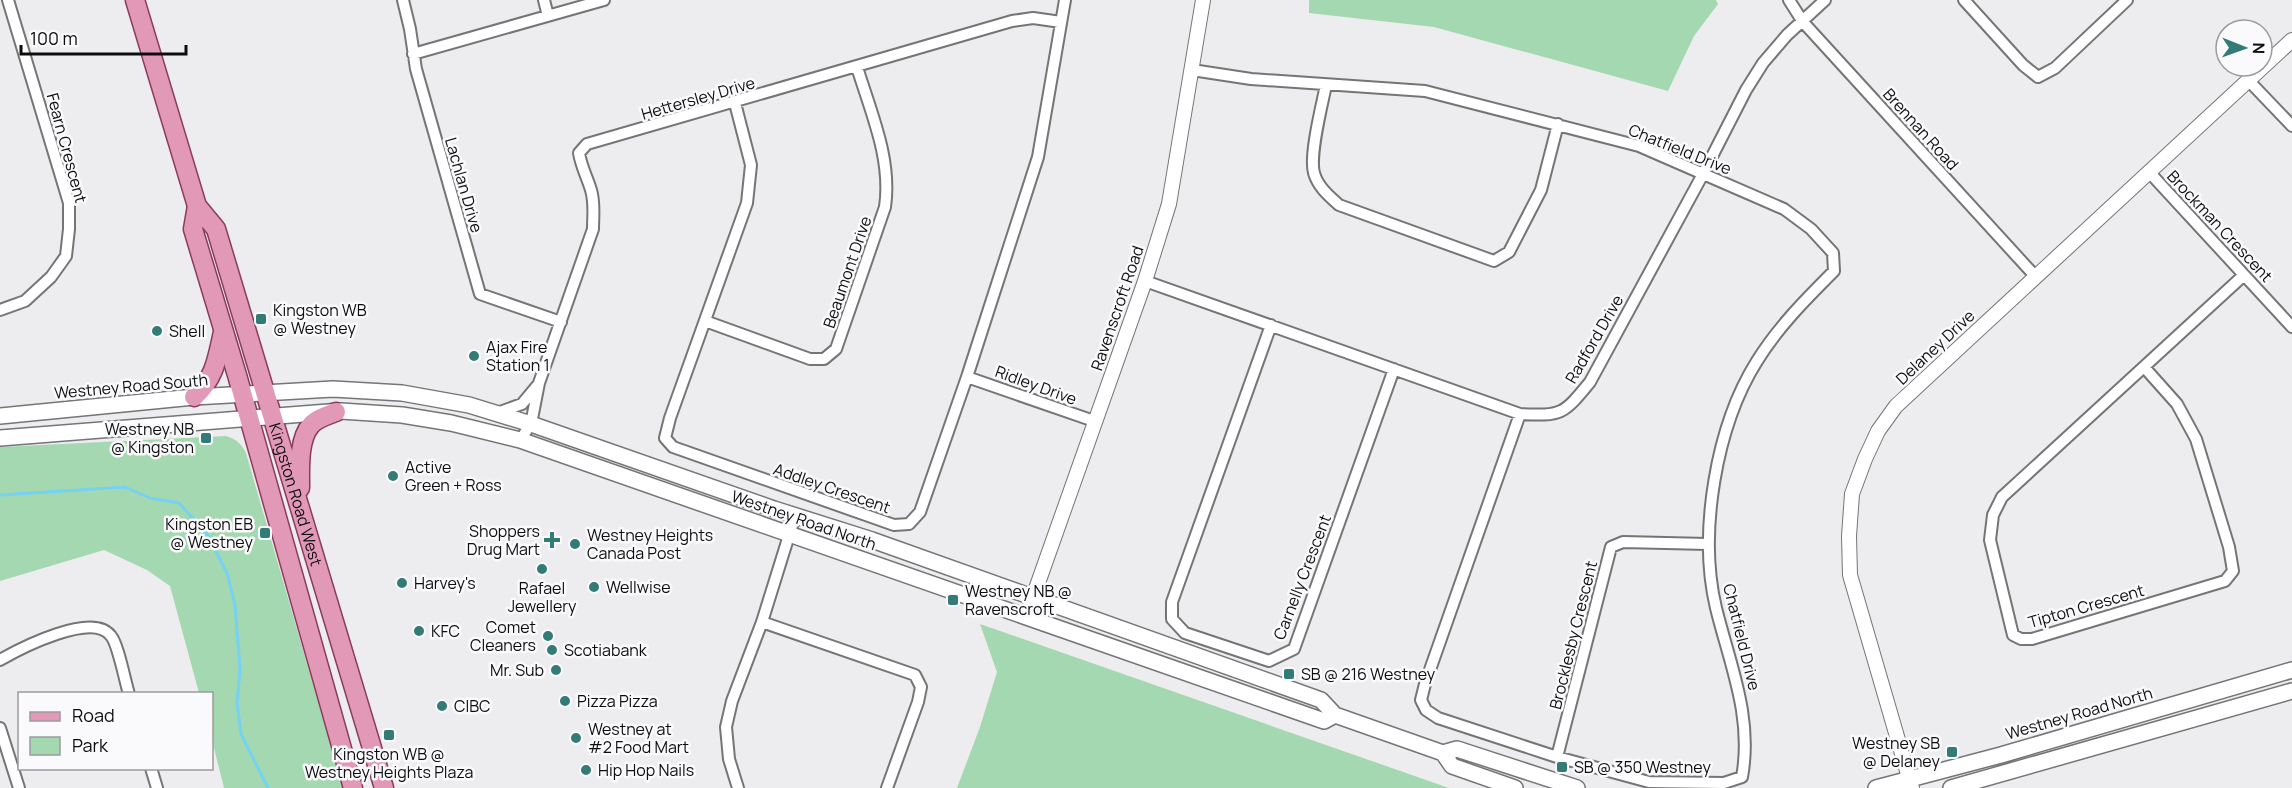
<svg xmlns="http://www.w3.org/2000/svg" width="2292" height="788" font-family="Manrope,sans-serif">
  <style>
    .green { fill: #a4d8b0 }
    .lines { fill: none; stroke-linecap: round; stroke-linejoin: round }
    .stream { stroke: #76d2f2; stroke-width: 3 }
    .minor-casing { stroke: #757477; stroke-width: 14 }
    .tertiary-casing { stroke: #757477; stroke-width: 16 }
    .secondary-casing { stroke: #757477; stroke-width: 18 }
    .primary-casing { stroke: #8b3c5d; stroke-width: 21 }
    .minor { stroke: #fff; stroke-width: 10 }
    .tertiary { stroke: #fff; stroke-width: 14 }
    .secondary { stroke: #fff; stroke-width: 15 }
    .primary { stroke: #e299b8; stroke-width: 18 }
    .poi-dot { fill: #327b76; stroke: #faf9fc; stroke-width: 2 }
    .labels { text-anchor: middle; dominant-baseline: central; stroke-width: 5; stroke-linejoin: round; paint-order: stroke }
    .street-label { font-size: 16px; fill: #0e0d0e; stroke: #faf9fc }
    .poi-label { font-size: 16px; fill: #0e0d0e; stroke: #faf9fc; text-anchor: start }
  </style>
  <rect width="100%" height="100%" fill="#edecef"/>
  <path class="green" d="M1309 0H1716L1718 4 1694 36 1668 91 1434 27 1309 13Z
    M226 436C236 439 241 443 246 453L343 788H224L212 740V694L199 693 170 586 147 570 104 550 0 581V447Z
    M980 624 1449 788H957L980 727 997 672Z"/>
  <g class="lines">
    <path class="stream" d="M0 495 125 487 150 498 179 503 207 534 227 573 235 605 240 669 237 703 241 734 268 788"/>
    <defs>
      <path id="minor" d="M403 0 410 29 416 69 480 294 561 322
        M544 0 548 16
        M1789 0 1803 22 2035 276
        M1964 0 2023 65 2038 77 2055 68 2127 0
        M413 54 604 0
        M1192 70 1251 79 1425 91 1639 146 1784 209 1811 229 1833 253 1834 271C1806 299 1778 327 1757 361 1716 426 1698 533 1716 608 1730 665 1753 717 1742 777L1724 783 1649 782 1557 757 1438 718 1426 710 1421 700 1425 684 1520 414
        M2249 81 2292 126
        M1326 85C1322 105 1309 155 1314 173 1318 187 1329 196 1339 205L1494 261 1509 252 1541 190 1558 124
        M735 103 751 165 747 203 670 418 665 438 673 447 894 525 909 524 920 512 967 377 1038 157 1065 0
        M2150 173 2292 327
        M1145 281 1520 414C1562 416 1563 415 1590 382L1703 174 1746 90 1763 63 1787 35 1825 0
        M0 310 25 301 51 277 66 256 69 229V203L8 0
        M705 321 810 359H824L836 349 885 207C892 159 871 113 857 67
        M1271 325 1172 602V619L1185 633 1269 661 1294 649 1394 369
        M2144 367 2177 404 2196 439 2229 547 2233 571 2225 581 2032 639H2021L2013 635 1990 540 1993 515 2002 497 2244 275
        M967 377 1094 421
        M497 413 522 404 537 386
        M520 440 531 424 539 383 593 229C593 216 595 203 591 190 587 177 581 166 579 153L587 144 1012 21 1033 18 1061 22
        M762 622 915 675 921 687 918 702 887 788
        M0 660C21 648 93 611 111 636 118 644 125 681 129 694
        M0 728 19 788
        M1557 757 1611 547 1623 542 1708 544
        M151 768 157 788
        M738 788 729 759 726 727 732 701 762 622 795 516"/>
      <path id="tertiary" d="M1026 617 1145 281 1169 204 1203 0
        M1912 788 1850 575 1849 536 1852 494 1865 459 1878 431 1896 406 2292 40"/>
      <path id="secondary" d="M0 416 194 397 333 389 402 393 469 405 531 424 774 509 872 540 1321 700 1335 715 1443 753 1452 766 1515 788
        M0 438 341 411 402 415 451 423 520 440 1324 721 1335 715
        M1443 753 1457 749 1577 788
        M1876 788 2001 755 2292 670
        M1951 788 2292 691"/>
      <g id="primary">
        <path id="s1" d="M135 0 197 206 216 229 384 788"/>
        <path d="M197 206 193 229 237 375 353 788"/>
        <path d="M194 397C215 378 217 359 223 332"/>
        <path d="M300 488C300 470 298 439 311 425 317 418 328 415 336 412"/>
      </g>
    </defs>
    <use href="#minor" class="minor-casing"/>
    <use href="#tertiary" class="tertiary-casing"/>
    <use href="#secondary" class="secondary-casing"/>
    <use href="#primary" class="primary-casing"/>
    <use href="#minor" class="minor"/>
    <use href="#tertiary" class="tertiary"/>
    <use href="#secondary" class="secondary"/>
    <use href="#primary" class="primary"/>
  </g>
  <g class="poi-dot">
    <rect x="255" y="313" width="12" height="12" rx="3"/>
    <circle cx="157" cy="331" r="6"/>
    <circle cx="474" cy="356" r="6"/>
    <rect x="200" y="432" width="12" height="12" rx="3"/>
    <circle cx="393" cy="476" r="6"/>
    <rect x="259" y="527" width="12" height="12" rx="3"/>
    <path d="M549 531h6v6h6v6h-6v6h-6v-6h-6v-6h6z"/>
    <circle cx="575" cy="544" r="6"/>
    <circle cx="542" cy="569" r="6"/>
    <circle cx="402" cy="583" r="6"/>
    <circle cx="594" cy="587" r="6"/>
    <rect x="947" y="594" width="12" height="12" rx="3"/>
    <circle cx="419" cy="631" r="6"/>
    <circle cx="548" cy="636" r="6"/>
    <circle cx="552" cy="650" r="6"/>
    <circle cx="556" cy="670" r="6"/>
    <rect x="1283" y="668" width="12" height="12" rx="3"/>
    <circle cx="565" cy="701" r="6"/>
    <circle cx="442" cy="706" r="6"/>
    <rect x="383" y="729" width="12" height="12" rx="3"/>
    <circle cx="576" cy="738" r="6"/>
    <rect x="1946" y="746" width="12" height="12" rx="3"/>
    <rect x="1556" y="761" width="12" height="12" rx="3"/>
    <circle cx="586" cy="770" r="6"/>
  </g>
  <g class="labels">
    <g class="street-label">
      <text transform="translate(698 98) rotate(-16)">Hettersley Drive</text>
      <text transform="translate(1921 129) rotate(48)">Brennan Road</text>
      <text transform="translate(67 148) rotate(75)">Fearn Crescent</text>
      <text transform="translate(1680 149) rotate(22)">Chatfield Drive</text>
      <text transform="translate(464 185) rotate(74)">Lachlan Drive</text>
      <text transform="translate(2220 226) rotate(47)">Brockman Crescent</text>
      <text transform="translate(847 272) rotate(-71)">Beaumont Drive</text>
      <text transform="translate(1117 308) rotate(-71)">Ravenscroft Road</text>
      <text transform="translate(1594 339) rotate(-60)">Radford Drive</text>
      <text transform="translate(1935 347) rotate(-43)">Delaney Drive</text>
      <text transform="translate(1036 385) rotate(20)">Ridley Drive</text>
      <text transform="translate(131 386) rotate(-5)">Westney Road South</text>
      <text transform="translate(832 488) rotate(19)">Addley Crescent</text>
      <text stroke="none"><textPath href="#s1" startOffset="522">Kingston Road West</textPath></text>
      <text transform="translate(804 520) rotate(19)">Westney Road North</text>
      <text transform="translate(1302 577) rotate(-69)">Carnelly Crescent</text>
      <text transform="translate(2086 606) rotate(-16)">Tipton Crescent</text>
      <text transform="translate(1573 635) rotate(-76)">Brocklesby Crescent</text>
      <text transform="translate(1742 637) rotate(76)">Chatfield Drive</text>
      <text transform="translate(2079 713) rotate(-16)">Westney Road North</text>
    </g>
    <g class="poi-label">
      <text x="273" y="310">Kingston WB<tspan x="273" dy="18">@ Westney</tspan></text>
      <text x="169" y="331">Shell</text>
      <text x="486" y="347">Ajax Fire<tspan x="486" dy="18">Station 1</tspan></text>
      <text x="194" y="429" text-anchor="end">Westney NB<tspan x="194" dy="18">@ Kingston</tspan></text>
      <text x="405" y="467">Active<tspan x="405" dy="18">Green + Ross</tspan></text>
      <text x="253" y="524" text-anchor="end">Kingston EB<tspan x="253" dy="18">@ Westney</tspan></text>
      <text x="540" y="531" text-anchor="end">Shoppers<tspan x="540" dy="18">Drug Mart</tspan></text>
      <text x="587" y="535">Westney Heights<tspan x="587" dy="18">Canada Post</tspan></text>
      <text x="414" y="583">Harvey's</text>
      <text x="606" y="587">Wellwise</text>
      <text x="542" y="588" text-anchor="middle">Rafael<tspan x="542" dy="18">Jewellery</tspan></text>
      <text x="965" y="591">Westney NB @<tspan x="965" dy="18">Ravenscroft</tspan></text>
      <text x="536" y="627" text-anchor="end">Comet<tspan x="536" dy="18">Cleaners</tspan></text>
      <text x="431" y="631">KFC</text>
      <text x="564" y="650">Scotiabank</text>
      <text x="544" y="670" text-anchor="end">Mr. Sub</text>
      <text x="1301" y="674">SB @ 216 Westney</text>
      <text x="577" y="701">Pizza Pizza</text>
      <text x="454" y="706">CIBC</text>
      <text x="588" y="729">Westney at<tspan x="588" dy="18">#2 Food Mart</tspan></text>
      <text x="1940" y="743" text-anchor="end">Westney SB<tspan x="1940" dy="18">@ Delaney</tspan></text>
      <text x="389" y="754" text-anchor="middle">Kingston WB @<tspan x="389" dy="18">Westney Heights Plaza</tspan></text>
      <text x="1574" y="767">SB @ 350 Westney</text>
      <text x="598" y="770">Hip Hop Nails</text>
    </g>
  </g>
  <rect x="18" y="692" width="195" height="78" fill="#faf9fc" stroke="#9c9b9d" stroke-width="1.5"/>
  <rect x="30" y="712" width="30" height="9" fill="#e299b8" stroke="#9c9b9d" stroke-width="1.5"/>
  <text x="72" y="722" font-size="18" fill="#0e0d0e">Road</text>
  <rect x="30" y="737" width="30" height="18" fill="#a4d8b0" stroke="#9c9b9d" stroke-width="1.5"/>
  <text x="72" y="752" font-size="18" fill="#0e0d0e">Park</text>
  <g transform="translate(2244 48) rotate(91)"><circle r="28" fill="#faf9fc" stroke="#9c9b9d" stroke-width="1.5"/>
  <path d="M0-4.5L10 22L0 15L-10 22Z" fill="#327b76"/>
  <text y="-9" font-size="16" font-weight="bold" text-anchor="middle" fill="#0e0d0e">N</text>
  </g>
  <path d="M21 45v9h165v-9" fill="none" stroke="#0e0d0e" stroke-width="3"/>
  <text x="30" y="45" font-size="18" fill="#0e0d0e" stroke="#faf9fc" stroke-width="4.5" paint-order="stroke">100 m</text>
</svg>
